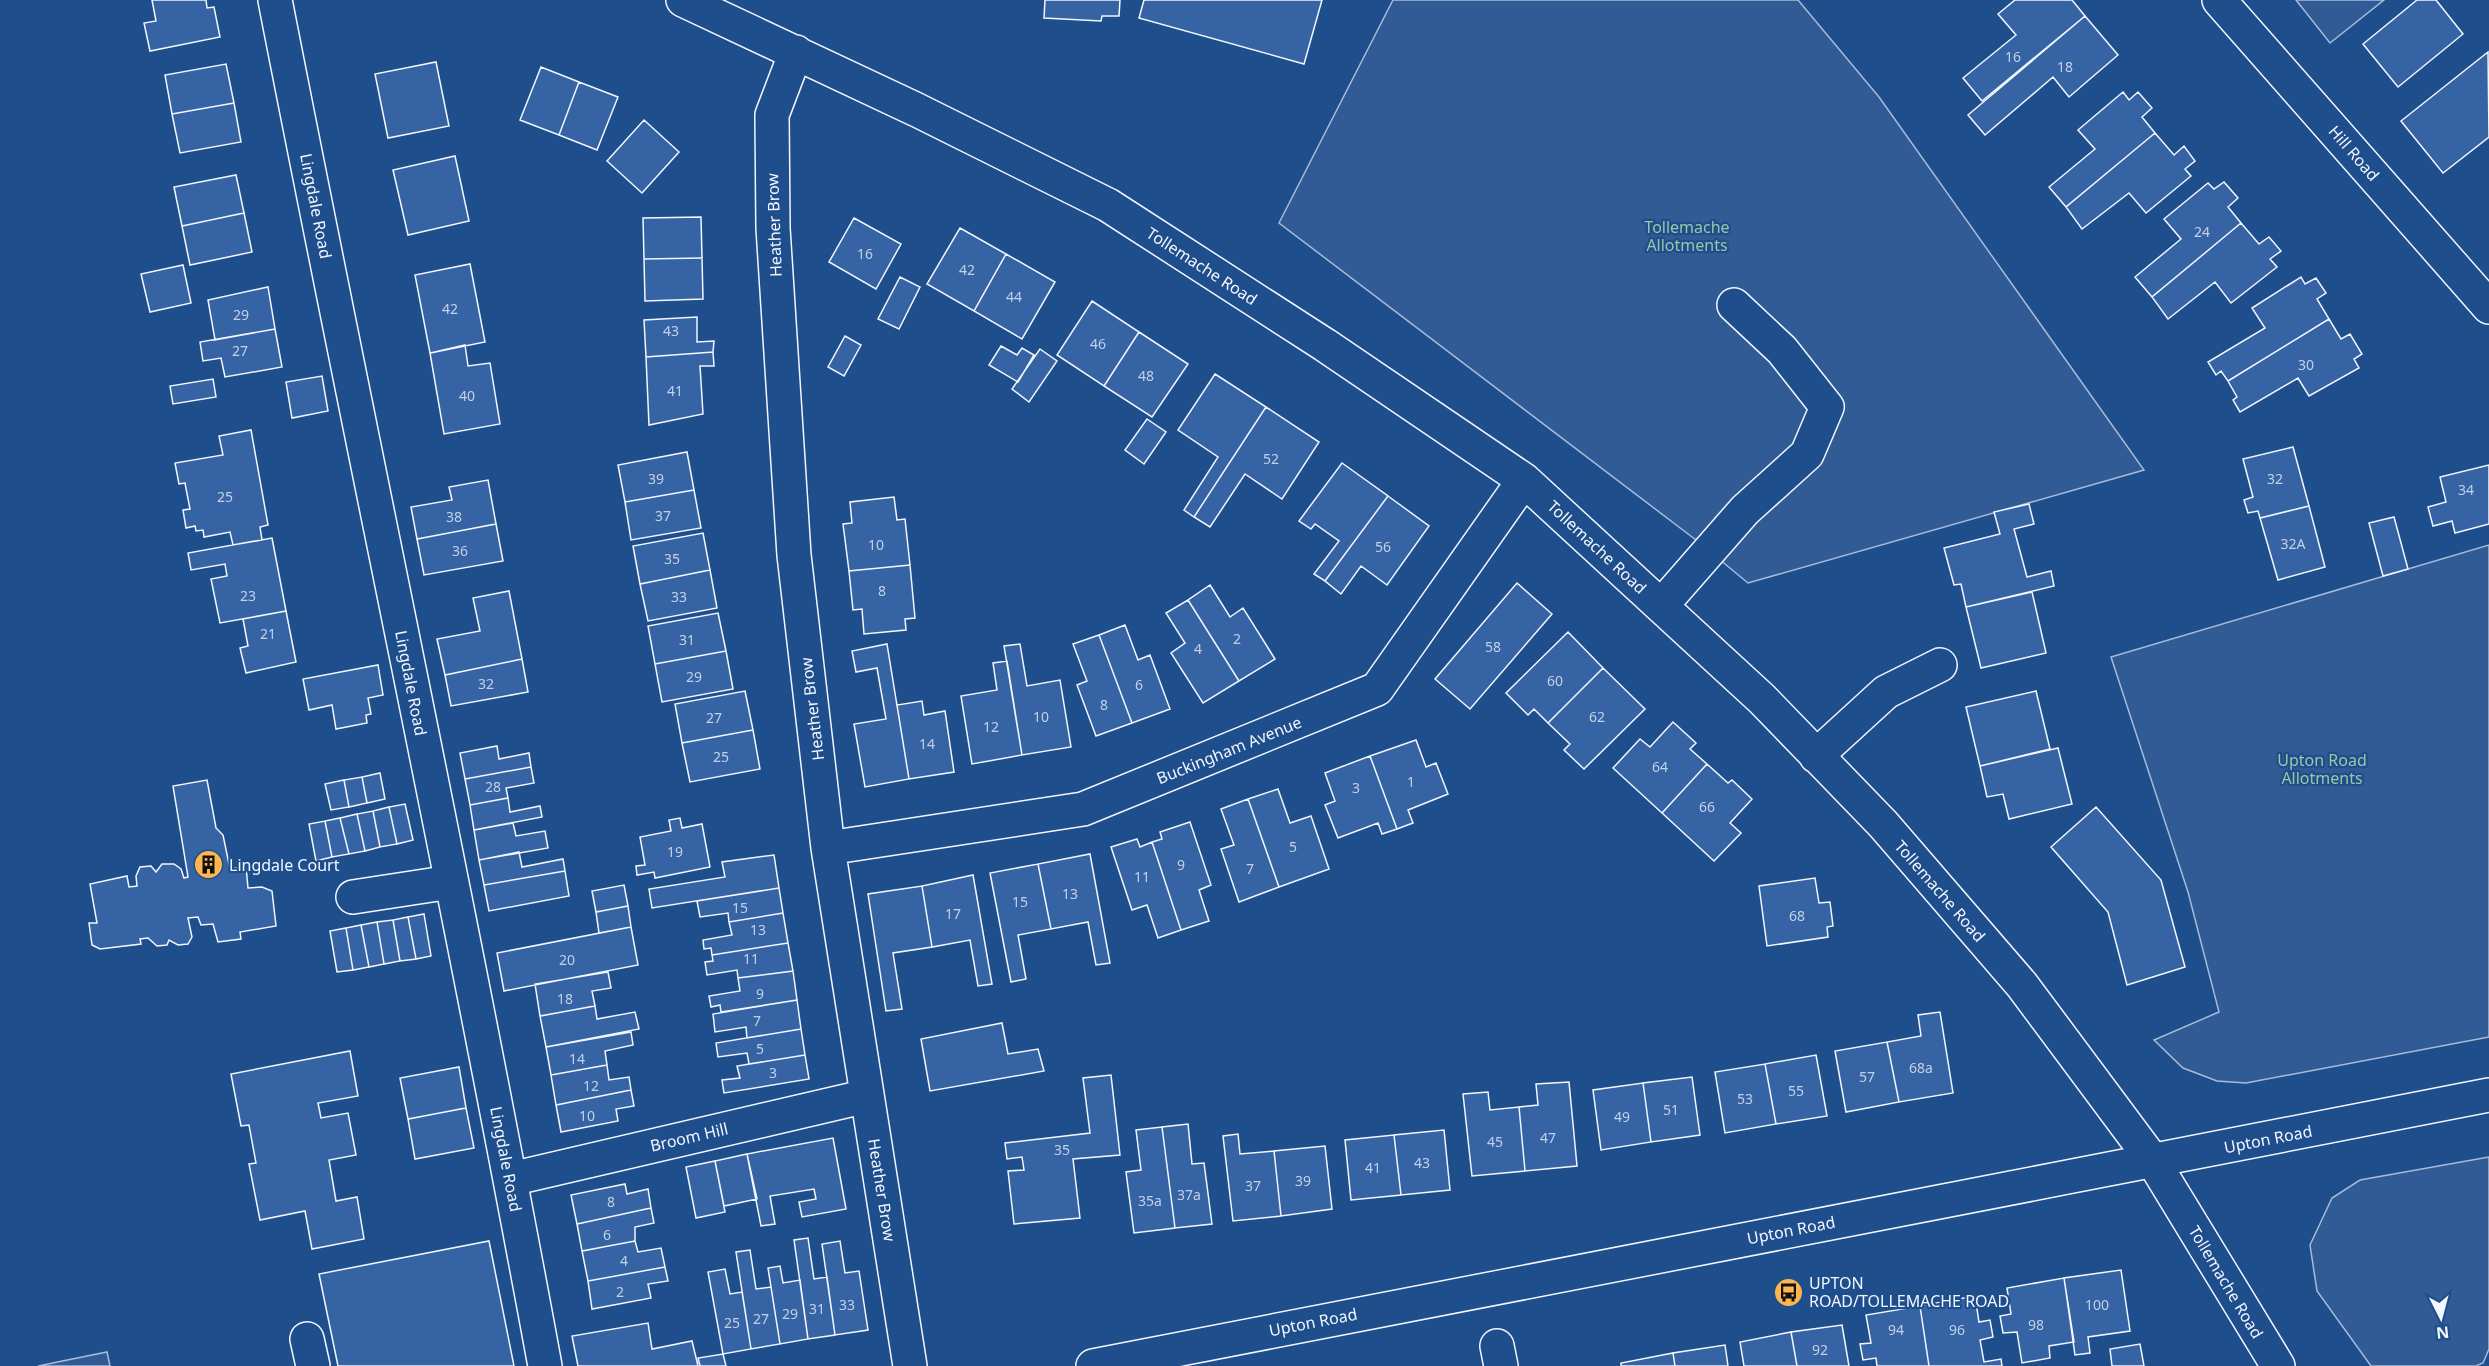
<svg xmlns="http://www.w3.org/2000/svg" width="2489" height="1366" font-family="'Noto Sans',sans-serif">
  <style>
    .built { fill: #305b95; stroke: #a8bbd7; stroke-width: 1.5 }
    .building { fill: #3563a3; stroke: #f2f6ff; stroke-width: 1.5 }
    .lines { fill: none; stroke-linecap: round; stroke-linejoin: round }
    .minor-casing { stroke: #f2f6ff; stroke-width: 36 }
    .major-casing { stroke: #f2f6ff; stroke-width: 36 }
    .minor { stroke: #1f4e8c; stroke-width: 33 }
    .major { stroke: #1f4e8c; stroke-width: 33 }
    .labels { text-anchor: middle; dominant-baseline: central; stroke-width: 4.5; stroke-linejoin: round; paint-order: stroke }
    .number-label { font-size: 14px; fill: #c3d1e8 }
    .street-label { font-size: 16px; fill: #f2f6ff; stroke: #1f4e8c }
    .park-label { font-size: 16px; fill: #97c8a6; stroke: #1f4e8c }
    .poi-label { font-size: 16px; fill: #f2f6ff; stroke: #1f4e8c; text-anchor: start }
  </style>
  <rect width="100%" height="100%" fill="#1f4e8c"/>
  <path class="built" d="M1393 0H1798L1879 97 2144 470 1748 583 1696 540 1279 223Z
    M2296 0H2384L2330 43Z
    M2489 545V1037L2246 1083 2217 1081 2183 1068 2154 1040 2219 1012 2188 892 2111 657Z
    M2489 1157V1349L2483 1363 2476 1366H2371L2317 1291 2310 1245 2332 1198 2360 1180Z
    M107 1352 110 1366H38Z"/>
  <path class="building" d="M152 0H206L207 8 214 7 220 37 150 51 144 23 156 21Z
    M1045 0H1120L1119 16H1102L1101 21 1044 18Z
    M1144 0H1322L1304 64 1139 18Z
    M2015 0H2072L2085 16 1982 101 1963 78 2016 35 1998 14Z
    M2417 0H2436L2463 34 2398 87 2363 44Z
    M2085 16 2118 55 2069 97 2053 77 1985 135 1968 115Z
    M2488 52 2489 137 2443 173 2401 121Z
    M436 62 449 126 388 138 375 74Z
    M226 64 234 103 172 114 165 75Z
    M541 67 579 82 559 135 520 120Z
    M579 82 618 97 597 150 559 135Z
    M2123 92 2129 100 2138 92 2152 108 2142 117 2155 133 2066 207 2049 187 2095 149 2078 130Z
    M234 103 241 142 180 153 172 114Z
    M644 120 679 152 642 193 607 161Z
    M2155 133 2174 155 2184 146 2195 161 2185 169 2191 176 2146 213 2129 193 2082 229 2066 207Z
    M455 156 469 221 408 235 393 170Z
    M236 175 244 213 182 226 174 187Z
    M2224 182 2238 198 2228 207 2241 223 2152 297 2135 277 2181 239 2164 219 2208 183 2214 189Z
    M244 213 252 252 190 265 182 226Z
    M701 217 702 258 644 259 643 218Z
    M854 218 901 244 876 289 829 262Z
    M2241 223 2259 244 2269 237 2281 251 2270 259 2277 267 2231 303 2215 282 2168 319 2152 297Z
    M960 228 1006 254 974 311 927 284Z
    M1006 254 1055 282 1022 339 974 311Z
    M702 258 703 299 645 301 644 259Z
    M470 264 485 342 430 353 415 275Z
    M183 265 191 303 150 312 141 274Z
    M900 277 920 287 899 329 878 319Z
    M2301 277 2305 284 2316 278 2326 293 2317 299 2329 319 2228 381 2221 371 2216 375 2208 362 2265 328 2252 308Z
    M268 287 275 329 215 340 208 300Z
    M1092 301 1139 332 1104 386 1057 355Z
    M697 317V342L714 341 713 352 646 357 644 320Z
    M2329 319 2341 339 2350 334 2362 354 2354 359 2359 368 2309 396 2298 378 2240 412 2233 400 2237 397 2228 381Z
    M275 329 282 367 225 377 221 358 203 361 200 342Z
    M1139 332 1188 364 1152 417 1104 386Z
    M845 336 861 345 844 376 828 367Z
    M465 345 468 366 490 363 500 424 444 434 430 353Z
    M1001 346 1017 355 1022 348 1034 355 1018 382 989 365Z
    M1040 349 1057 361 1029 402 1012 389Z
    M713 352 714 366H700L703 414 649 425 646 357Z
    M1215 374 1266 407 1194 517 1184 510 1218 457 1178 430Z
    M322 376 328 411 292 418 286 382Z
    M213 379 216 397 173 404 170 386Z
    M1266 407 1319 442 1282 499 1245 474 1210 527 1194 517Z
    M1147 419 1166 432 1144 464 1125 450Z
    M251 430 268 525 260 527 262 540 233 545 230 532 204 537 203 530 196 531 195 526 186 528 183 510 190 509 185 483 179 484 175 463 223 455 219 436Z
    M2293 447 2309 506 2260 518 2258 511 2248 513 2244 500 2253 497 2243 459Z
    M687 452 694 490 625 502 618 465Z
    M1342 463 1388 496 1325 581 1314 574 1339 541 1315 524 1311 529 1299 521Z
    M2489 465V524L2455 533 2452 521 2433 526 2428 507 2446 502 2440 477Z
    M488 480 496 524 417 539 411 507 452 500 449 487Z
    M694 490 701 528 631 540 625 502Z
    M1388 496 1429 526 1387 585 1361 566 1341 594 1325 581Z
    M894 497 897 520 905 519 910 565 849 571 843 524 852 523 850 502Z
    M2029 504 2034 524 2014 529 2027 577 2051 571 2054 586 1966 607 1961 584 1954 585 1944 548 2000 534 1994 512Z
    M2309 506 2325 567 2278 580 2260 518Z
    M2394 517 2408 569 2383 576 2369 523Z
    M496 524 503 561 424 575 417 539Z
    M703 533 710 570 640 584 633 546Z
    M272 538 286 611 220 623 211 579 227 576 225 564 191 570 188 553Z
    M910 565 915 618 905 619 906 630 864 634 862 609 853 610 849 571Z
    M710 570 717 608 648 621 640 584Z
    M1517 583 1552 614 1470 709 1435 679Z
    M1210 585 1230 617 1243 608 1275 659 1239 681 1188 600Z
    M509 591 522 659 445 675 437 639 480 631 473 598Z
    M2032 592 2046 653 1981 668 1966 607Z
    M1188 600 1239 681 1203 703 1171 653 1185 643 1166 613Z
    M286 611 296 662 246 673 240 648 248 646 243 619Z
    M718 613 726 651 655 664 648 626Z
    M1125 625 1138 660 1150 655 1170 709 1132 723 1099 635Z
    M1568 632 1603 668 1548 723 1534 709 1528 715 1506 693Z
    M1099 635 1132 723 1096 736 1077 685 1087 681 1073 644Z
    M887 644 909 779 865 787 854 724 886 719 877 668 856 672 852 651Z
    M1020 644 1027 686 1060 680 1071 747 1022 755 1004 646Z
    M726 651 733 689 662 702 655 664Z
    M522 659 528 692 451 706 445 675Z
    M1007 661 1022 755 972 764 961 696 997 690 993 663Z
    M378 665 383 695 368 698 371 714 366 715 367 723 336 729 332 705 309 710 303 679Z
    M1603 668 1645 709 1584 769 1564 750 1570 744 1548 723Z
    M745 691 753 730 682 743 675 704Z
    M2036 691 2050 749 1980 766 1966 707Z
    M922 701 924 715 945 711 954 772 909 779 897 705Z
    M1673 722 1696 743 1690 749 1707 764 1662 813 1613 768 1640 739 1650 747Z
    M753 730 760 769 690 782 682 743Z
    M1416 740 1426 767 1436 763 1448 794 1408 810 1413 823 1397 829 1370 756Z
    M497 746 499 759 529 753 531 767 465 779 460 753Z
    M2058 748 2072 804 2009 819 2003 794 1987 797 1980 766Z
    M1370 756 1397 829 1382 834 1378 823 1338 838 1325 805 1335 801 1325 773Z
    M1707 764 1728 783 1732 780 1752 799 1730 823 1741 833 1714 861 1662 813Z
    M531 767 534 783 506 788 508 798 470 805 465 779Z
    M380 773 385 799 367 803 362 777Z
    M362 777 367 803 349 807 344 780Z
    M207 780 216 828 223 835 230 869 246 866 248 888 262 887 272 891 276 926 240 932 241 939 218 942 213 924 201 925 198 917 188 918 192 937 188 944 178 945 169 940 167 945 157 946 148 938 140 939 141 944 100 949 92 945 89 923H97L90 884 127 876 129 887 137 886 136 876 140 867 151 866 156 872 162 864H174L181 869 184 878 188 877 173 786Z
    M344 780 349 807 331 810 325 784Z
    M1278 789 1290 823 1311 816 1329 869 1279 887 1248 799Z
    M508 798 510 812 540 806 542 817 474 830 470 805Z
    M1248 799 1279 887 1239 902 1221 849 1234 845 1221 809Z
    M405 804 413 840 397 844 389 807Z
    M389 807 397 844 380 847 373 811Z
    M2096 807 2161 880 2185 967 2127 985 2108 912 2051 847Z
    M373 811 380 847 365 851 357 814Z
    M357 814 365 851 349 854 340 818Z
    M340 818 349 854 332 857 325 821Z
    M680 818 682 828 702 824 710 867 655 878 654 872 637 875 636 866 645 865 640 837 671 831 669 820Z
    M325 821 332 857 316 861 309 824Z
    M1190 822 1211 885 1199 890 1209 921 1181 930 1152 842 1162 839 1160 832Z
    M513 823 516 836 545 831 548 848 479 860 474 830Z
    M1137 839 1140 847 1152 842 1181 930 1158 938 1147 905 1132 910 1111 847Z
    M519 852 522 867 563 859 565 871 484 885 479 860Z
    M1090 854 1110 963 1096 965 1088 922 1051 929 1038 864Z
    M774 855 779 888 652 908 649 889 725 877 722 862Z
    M1038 864 1051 929 1018 935 1026 979 1011 982 990 873Z
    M565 871 569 896 489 911 484 885Z
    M973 875 992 984 978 986 970 940 932 947 922 886Z
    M1815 878 1819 903 1830 902 1833 926 1827 927 1828 937 1767 946 1759 886Z
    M624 885 628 906 596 912 592 891Z
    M922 886 932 947 893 953 902 1009 886 1011 868 894Z
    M779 888 783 913 729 922 728 913 700 917 697 901Z
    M628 906 631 927 599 933 596 912Z
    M783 913 788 943 712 955 711 948 704 949 703 940 732 935 729 922Z
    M424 914 431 956 416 959 408 917Z
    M408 917 416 959 400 961 393 920Z
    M393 920 400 961 384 964 377 922Z
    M377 922 384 964 369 967 361 925Z
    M361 925 369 967 353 970 346 928Z
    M631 927 638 965 504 991 497 953Z
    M346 928 353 970 337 972 330 931Z
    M788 943 793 971 738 978 737 970 707 975 705 962 713 961 712 955Z
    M793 971 797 1000 721 1012 720 1005 711 1007 709 996 740 991 738 978Z
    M608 972 611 988 592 991 595 1006 540 1016 535 984Z
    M797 1000 801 1029 747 1038 746 1027 715 1032 713 1014Z
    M595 1006 597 1019 635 1012 639 1029 546 1047 540 1016Z
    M1940 1012 1953 1093 1899 1102 1887 1042 1921 1036 1918 1015Z
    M1002 1023 1008 1054 1038 1049 1044 1071 930 1091 921 1039Z
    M801 1029 805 1055 749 1064 747 1053 718 1057 716 1043Z
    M631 1032 633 1045 605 1051 607 1065 551 1075 546 1047Z
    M1887 1042 1899 1102 1846 1112 1835 1051Z
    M350 1051 358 1096 318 1103 321 1118 348 1113 356 1155 329 1160 336 1201 357 1197 364 1239 312 1249 305 1211 260 1220 249 1164 256 1163 249 1125 241 1126 231 1074Z
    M805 1055 809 1079 724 1093 722 1080 740 1078 737 1066Z
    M1816 1055 1827 1116 1776 1124 1765 1064Z
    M1765 1064 1776 1124 1725 1133 1715 1072Z
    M607 1065 609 1080 629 1077 631 1090 556 1105 551 1075Z
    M459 1067 466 1108 408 1119 400 1078Z
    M1111 1075 1120 1155 1073 1159 1080 1218 1014 1224 1008 1171 1024 1170 1022 1157 1007 1159 1005 1143 1090 1133 1083 1078Z
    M1692 1077 1700 1135 1651 1142 1643 1083Z
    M1569 1082 1577 1166 1525 1171 1519 1107 1538 1105 1536 1084Z
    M1643 1083 1651 1142 1601 1150 1593 1090Z
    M631 1090 634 1106 616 1109 618 1121 561 1132 556 1105Z
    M1488 1092 1490 1110 1519 1107 1525 1171 1472 1176 1463 1094Z
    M466 1108 474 1148 415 1159 408 1119Z
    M1188 1124 1192 1164 1204 1163 1212 1224 1175 1228 1162 1127Z
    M1162 1127 1175 1228 1134 1233 1126 1172 1141 1170 1136 1130Z
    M1444 1130 1450 1190 1401 1195 1394 1135Z
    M1238 1134 1240 1154 1274 1151 1281 1216 1233 1221 1223 1136Z
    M1394 1135 1401 1195 1351 1200 1345 1140Z
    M833 1138 846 1209 802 1217 799 1202 816 1199 814 1189 770 1196 775 1224 761 1226 747 1154Z
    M1325 1146 1332 1209 1281 1216 1274 1151Z
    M747 1154 757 1199 724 1206 715 1161Z
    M715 1161 725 1212 696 1218 686 1167Z
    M625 1184 627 1194 648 1189 651 1208 577 1224 571 1195Z
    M651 1208 654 1223 635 1227V1241L582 1251 577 1224Z
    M808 1238 814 1279 827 1277 835 1335 808 1339 794 1240Z
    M489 1241 514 1366H338L319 1274Z
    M635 1241 638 1252 661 1248 665 1267 588 1281 582 1251Z
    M840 1241 845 1273 859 1271 868 1330 835 1335 822 1244Z
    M750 1250 756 1289 771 1287 780 1344 751 1349 736 1252Z
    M780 1266 783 1283 800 1280 808 1339 780 1344 768 1268Z
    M665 1267 668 1281 648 1284 651 1298 592 1309 588 1281Z
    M725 1269 730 1294 742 1292 751 1349 723 1354 708 1272Z
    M2121 1270 2130 1331 2088 1337 2090 1353 2075 1355 2064 1278Z
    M2064 1278 2074 1342 2049 1346 2050 1358 2022 1363 2017 1332 2003 1333 2000 1316 2011 1314 2007 1288Z
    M1975 1296 1979 1322 1990 1320 1993 1337 1980 1340 1984 1362 2001 1359 2002 1366H1929L1920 1306Z
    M1920 1306 1929 1366H1877L1876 1358 1863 1360 1860 1344 1871 1343 1866 1315Z
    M648 1323 652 1349 692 1341 698 1366H578L572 1336Z
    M1842 1325 1849 1366H1797L1791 1332Z
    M1791 1332 1797 1366H1744L1740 1342Z
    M2140 1344 2144 1366H2112L2110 1349Z
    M1725 1345 1728 1366H1675L1673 1353Z
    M1673 1353 1675 1366H1621V1363Z
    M723 1354 726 1366H700L698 1358Z"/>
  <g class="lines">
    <defs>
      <path id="minor" d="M275 0C364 456 461 910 545 1366
        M683 0 917 110 1108 205 1325 345 1524 480 1762 699 1883 824 2022 985 2153 1161 2278 1366
        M2219 0 2489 307
        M796 52 772 115 773 228 794 555 828 848 910 1366
        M1661 606 1745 510 1807 454 1827 407 1782 350 1734 305
        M1816 756 1886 692 1940 665
        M828 848 1083 809 1377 689 1524 480
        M353 897 451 882
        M511 1179 867 1096
        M307 1339 313 1366
        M1497 1346 1501 1366"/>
      <path id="major" d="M1093 1366C1558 1273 2024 1187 2489 1095"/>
    </defs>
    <use href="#minor" class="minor-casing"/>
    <use href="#major" class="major-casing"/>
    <use href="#minor" class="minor"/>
    <use href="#major" class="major"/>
  </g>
  <defs>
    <symbol id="building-disc" viewBox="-11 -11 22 22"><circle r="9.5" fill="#ffb74d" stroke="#1f4e8c"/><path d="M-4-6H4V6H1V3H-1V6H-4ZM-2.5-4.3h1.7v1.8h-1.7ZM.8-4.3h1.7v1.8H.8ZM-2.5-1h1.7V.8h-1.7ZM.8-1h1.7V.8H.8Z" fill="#111"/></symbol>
    <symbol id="bus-disc" viewBox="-11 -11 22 22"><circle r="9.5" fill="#ffb74d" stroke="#1f4e8c"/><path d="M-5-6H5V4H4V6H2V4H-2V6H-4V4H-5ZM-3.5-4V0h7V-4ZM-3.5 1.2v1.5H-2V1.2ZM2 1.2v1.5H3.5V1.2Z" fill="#111"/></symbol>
  </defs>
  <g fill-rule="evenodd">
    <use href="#building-disc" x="192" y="848" width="33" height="33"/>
    <use href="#bus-disc" x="1772" y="1276" width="33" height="33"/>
  </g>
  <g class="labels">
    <g class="number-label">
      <text x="2013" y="56">16</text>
      <text x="2065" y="66">18</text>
      <text x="2202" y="231">24</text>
      <text x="865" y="253">16</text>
      <text x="967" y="269">42</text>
      <text x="1014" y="296">44</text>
      <text x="450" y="308">42</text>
      <text x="241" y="314">29</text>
      <text x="671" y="330">43</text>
      <text x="1098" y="343">46</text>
      <text x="240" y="350">27</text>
      <text x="2306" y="364">30</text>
      <text x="1146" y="375">48</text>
      <text x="675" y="390">41</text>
      <text x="467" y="395">40</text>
      <text x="1271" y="458">52</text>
      <text x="656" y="478">39</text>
      <text x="2275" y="478">32</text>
      <text x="2466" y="489">34</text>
      <text x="225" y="496">25</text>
      <text x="663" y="515">37</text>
      <text x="454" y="516">38</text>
      <text x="2293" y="543">32A</text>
      <text x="876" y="544">10</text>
      <text x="1383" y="546">56</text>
      <text x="460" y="550">36</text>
      <text x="672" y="558">35</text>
      <text x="882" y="590">8</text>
      <text x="248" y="595">23</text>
      <text x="679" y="596">33</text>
      <text x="268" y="633">21</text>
      <text x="1237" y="638">2</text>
      <text x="687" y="639">31</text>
      <text x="1493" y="646">58</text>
      <text x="1198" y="648">4</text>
      <text x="694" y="676">29</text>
      <text x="1555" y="680">60</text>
      <text x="486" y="683">32</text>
      <text x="1139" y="684">6</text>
      <text x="1104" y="704">8</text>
      <text x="1041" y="716">10</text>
      <text x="1597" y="716">62</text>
      <text x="714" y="717">27</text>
      <text x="991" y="726">12</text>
      <text x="927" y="743">14</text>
      <text x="721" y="756">25</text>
      <text x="1660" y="766">64</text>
      <text x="1411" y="781">1</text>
      <text x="493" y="786">28</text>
      <text x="1356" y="787">3</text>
      <text x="1707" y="806">66</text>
      <text x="1293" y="846">5</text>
      <text x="675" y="851">19</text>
      <text x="1181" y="864">9</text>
      <text x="1250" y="868">7</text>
      <text x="1142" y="876">11</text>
      <text x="1070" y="893">13</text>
      <text x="1020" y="901">15</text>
      <text x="740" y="907">15</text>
      <text x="953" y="913">17</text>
      <text x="1797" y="915">68</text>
      <text x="758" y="929">13</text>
      <text x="751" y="958">11</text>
      <text x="567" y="959">20</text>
      <text x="760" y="993">9</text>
      <text x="565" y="998">18</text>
      <text x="757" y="1020">7</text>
      <text x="760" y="1048">5</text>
      <text x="577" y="1058">14</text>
      <text x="1921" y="1067">68a</text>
      <text x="773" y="1072">3</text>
      <text x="1867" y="1076">57</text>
      <text x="591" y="1085">12</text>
      <text x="1796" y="1090">55</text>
      <text x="1745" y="1098">53</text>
      <text x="1671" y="1109">51</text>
      <text x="587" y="1115">10</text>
      <text x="1622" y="1116">49</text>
      <text x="1548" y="1137">47</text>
      <text x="1495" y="1141">45</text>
      <text x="1062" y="1149">35</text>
      <text x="1422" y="1162">43</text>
      <text x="1373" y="1167">41</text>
      <text x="1303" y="1180">39</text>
      <text x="1253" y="1185">37</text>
      <text x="1189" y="1194">37a</text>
      <text x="1150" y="1200">35a</text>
      <text x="611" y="1201">8</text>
      <text x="607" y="1234">6</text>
      <text x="624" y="1260">4</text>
      <text x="620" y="1291">2</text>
      <text x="847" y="1304">33</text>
      <text x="2097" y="1304">100</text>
      <text x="817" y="1308">31</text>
      <text x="790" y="1313">29</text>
      <text x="761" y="1318">27</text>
      <text x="732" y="1322">25</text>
      <text x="2036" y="1324">98</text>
      <text x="1896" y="1329">94</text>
      <text x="1957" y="1329">96</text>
      <text x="1820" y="1349">92</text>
    </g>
    <g class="street-label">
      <text transform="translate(2354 153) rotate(49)">Hill Road</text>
      <text transform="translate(316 206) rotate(79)">Lingdale Road</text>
      <text transform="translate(774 225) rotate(-92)">Heather Brow</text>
      <text transform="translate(1202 266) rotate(33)">Tollemache Road</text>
      <text transform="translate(1597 547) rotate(43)">Tollemache Road</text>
      <text transform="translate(411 683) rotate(79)">Lingdale Road</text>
      <text transform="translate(812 709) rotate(-97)">Heather Brow</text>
      <text transform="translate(1229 750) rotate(-22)">Buckingham Avenue</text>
      <text transform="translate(1940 891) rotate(49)">Tollemache Road</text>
      <text transform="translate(689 1137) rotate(-13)">Broom Hill</text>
      <text transform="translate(2268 1139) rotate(-11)">Upton Road</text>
      <text transform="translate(506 1159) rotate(79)">Lingdale Road</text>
      <text transform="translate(882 1190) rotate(81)">Heather Brow</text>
      <text transform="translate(1791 1230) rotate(-11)">Upton Road</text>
      <text transform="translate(2226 1282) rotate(59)">Tollemache Road</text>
      <text transform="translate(1313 1322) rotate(-11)">Upton Road</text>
    </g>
    <g class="park-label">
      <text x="1687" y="227">Tollemache<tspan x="1687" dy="18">Allotments</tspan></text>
      <text x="2322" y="760">Upton Road<tspan x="2322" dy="18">Allotments</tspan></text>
    </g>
    <g class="poi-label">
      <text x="229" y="865">Lingdale Court</text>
      <text x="1809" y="1283">UPTON<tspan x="1809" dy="18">ROAD/TOLLEMACHE ROAD</tspan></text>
    </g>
  </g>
  <g transform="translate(2441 1318) rotate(174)" stroke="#1f4e8c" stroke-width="4.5" paint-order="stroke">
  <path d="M0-4.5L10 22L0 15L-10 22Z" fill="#f2f6ff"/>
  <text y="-9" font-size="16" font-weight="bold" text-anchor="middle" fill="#f2f6ff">N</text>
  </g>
</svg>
